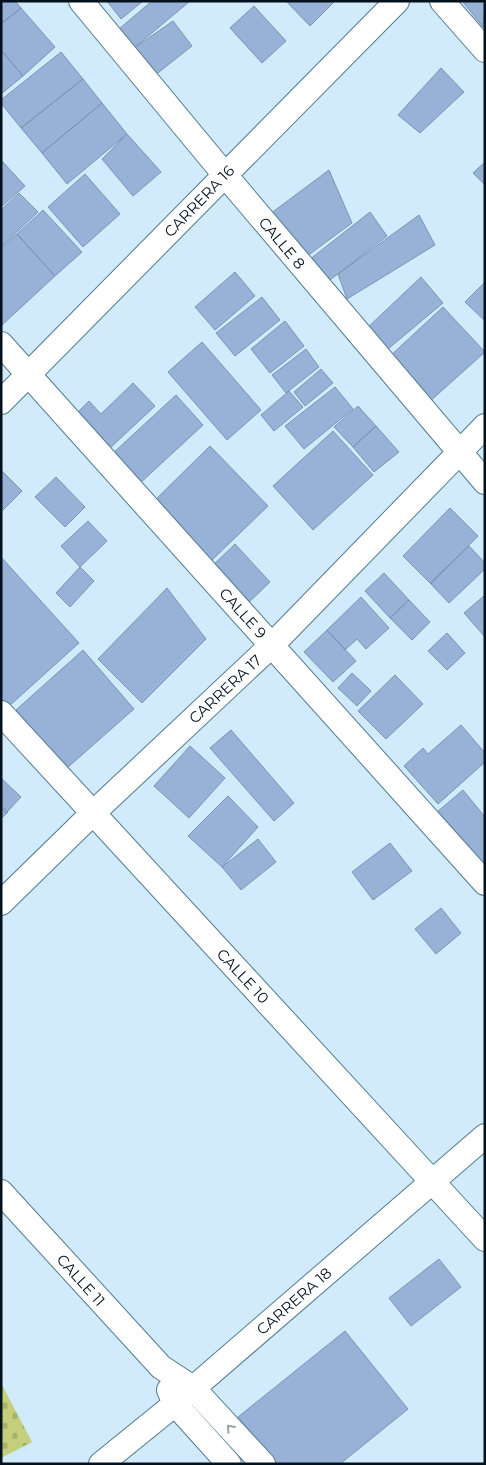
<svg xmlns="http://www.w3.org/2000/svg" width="486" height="1465" font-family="Montserrat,sans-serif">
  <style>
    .cemetery { fill: url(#cemetery-stones) }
    .building { fill: #97b2d6; stroke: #7994b7 }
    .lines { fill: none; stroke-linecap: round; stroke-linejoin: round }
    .street-casing { stroke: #507a93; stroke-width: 26 }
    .street { stroke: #fff; stroke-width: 24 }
    .oneway { stroke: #9aa0a4 }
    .labels { text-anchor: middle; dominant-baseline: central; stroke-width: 4; stroke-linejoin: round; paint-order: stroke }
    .street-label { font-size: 15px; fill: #02111b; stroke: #fff }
  </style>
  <defs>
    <pattern id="cemetery-stones" width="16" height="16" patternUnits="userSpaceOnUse" patternTransform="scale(1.25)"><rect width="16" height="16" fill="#c3cf7a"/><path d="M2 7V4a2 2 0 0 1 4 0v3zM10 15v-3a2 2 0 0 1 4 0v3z" fill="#a6b169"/></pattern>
  </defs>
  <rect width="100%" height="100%" fill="#d1ebfc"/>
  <path class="cemetery" d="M1 1383 32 1442 1 1458Z"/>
  <path class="building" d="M1 1H15L21 8 1 24Z
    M107 1H143L121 19Z
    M152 1H190L134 48 119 29Z
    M286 1H335L310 26Z
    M462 1H485L483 27Z
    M254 6 286 41 262 63 230 28Z
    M21 8 55 47 23 76 1 50V24Z
    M173 21 192 46 154 76 134 48Z
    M1 50 23 76 1 94Z
    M61 52 83 79 21 128 1 103V100Z
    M441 68 464 92 420 133 398 115Z
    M83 79 102 103 42 153 21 128Z
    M102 103 127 134 67 184 42 153Z
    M127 134 161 172 133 196 102 159Z
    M1 160 25 186 1 207Z
    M485 162V185L473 173Z
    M329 170 352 223 303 259 270 214Z
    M85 174 120 214 83 247 48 207Z
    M19 193 38 212 1 247V210Z
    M43 210 82 252 55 276 17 234Z
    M370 212 387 236 326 283 309 260Z
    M419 215 435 245 347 299 338 274Z
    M17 234 55 276 2 325 1 248Z
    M235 272 255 296 215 330 195 307Z
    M421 277 443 303 382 354 365 330Z
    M485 282V321L465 302Z
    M262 297 280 320 235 356 216 333Z
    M443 307 485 352 428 403 388 358Z
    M285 321 304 346 270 373 251 349Z
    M202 342 261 410 227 440 168 372Z
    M306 349 319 367 286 393 272 375Z
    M321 369 333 383 305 406 294 392Z
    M133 383 155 406 108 450 75 415 89 401 101 414Z
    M335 387 353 409 304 449 285 426Z
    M289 391 303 407 274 431 261 415Z
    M176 395 203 425 138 485 111 455Z
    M358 406 376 426 353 447 334 427Z
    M376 426 399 452 374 472 353 447Z
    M333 431 373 475 313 530 273 486Z
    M210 446 268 506 208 564 151 504Z
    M1 470 22 491 1 512Z
    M56 477 85 507 65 527 35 497Z
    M450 508 478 536 431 584 403 556Z
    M88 521 107 541 80 567 61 546Z
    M235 544 270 582 243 608 207 571Z
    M469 546 485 563V569L449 603 430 583Z
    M1 557 79 643 8 707 1 699Z
    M80 567 94 581 70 607 56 593Z
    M384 573 409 600 390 618 365 591Z
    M167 588 206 639 142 703 98 659Z
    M485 595V637L464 613Z
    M361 597 389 628 366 649 357 639 345 650 327 630Z
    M409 600 430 622 412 640 390 618Z
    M327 630 356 661 333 682 304 652Z
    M447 633 465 653 447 670 428 651Z
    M83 650 134 709 67 768 16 710Z
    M352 673 371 691 357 706 338 688Z
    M395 675 423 704 386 739 358 711Z
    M461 725 485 753V762L438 804 404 766 423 748 428 754Z
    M231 730 294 803 274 821 210 748Z
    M190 746 225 778 189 818 154 786Z
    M1 778 21 797 6 813 1 808Z
    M463 790 485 817V869L437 812Z
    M228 796 258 827 222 867 188 836Z
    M1 806 8 812 1 819Z
    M258 839 276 862 241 890 222 867Z
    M390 843 412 871 373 900 352 872Z
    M441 908 461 933 436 954 415 929Z
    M439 1259 461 1287 411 1326 389 1298Z
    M345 1331 408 1409 340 1464H276L238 1417Z"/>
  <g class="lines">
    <defs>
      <path id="street" d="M81 1 225 175 485 482
        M442 1 485 50
        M1 344 485 883
        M1 402 397 1
        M1 713 485 1239
        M1 903 92 814 272 645 485 426
        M1 1192 161 1367 193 1388 263 1464
        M169 1390 175 1404 229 1464
        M101 1464 175 1404 485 1136"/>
    </defs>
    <use href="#street" class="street-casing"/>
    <use href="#street" class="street"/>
  </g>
  <defs><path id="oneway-chevron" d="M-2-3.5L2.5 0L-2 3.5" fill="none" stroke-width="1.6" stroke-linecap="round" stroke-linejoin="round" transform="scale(1.25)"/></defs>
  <use class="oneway" href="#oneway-chevron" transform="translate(230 1428) rotate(-132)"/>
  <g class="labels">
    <g class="street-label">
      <text transform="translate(199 201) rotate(-46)">CARRERA 16</text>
      <text transform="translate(282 243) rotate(50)">CALLE 8</text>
      <text transform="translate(243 613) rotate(48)">CALLE 9</text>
      <text transform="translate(225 689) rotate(-43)">CARRERA 17</text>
      <text transform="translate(243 976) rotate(47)">CALLE 10</text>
      <text transform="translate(81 1280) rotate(48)">CALLE 11</text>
      <text transform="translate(294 1301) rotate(-41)">CARRERA 18</text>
    </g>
  </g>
  <rect width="486" height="1465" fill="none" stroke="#02111b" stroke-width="5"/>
</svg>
